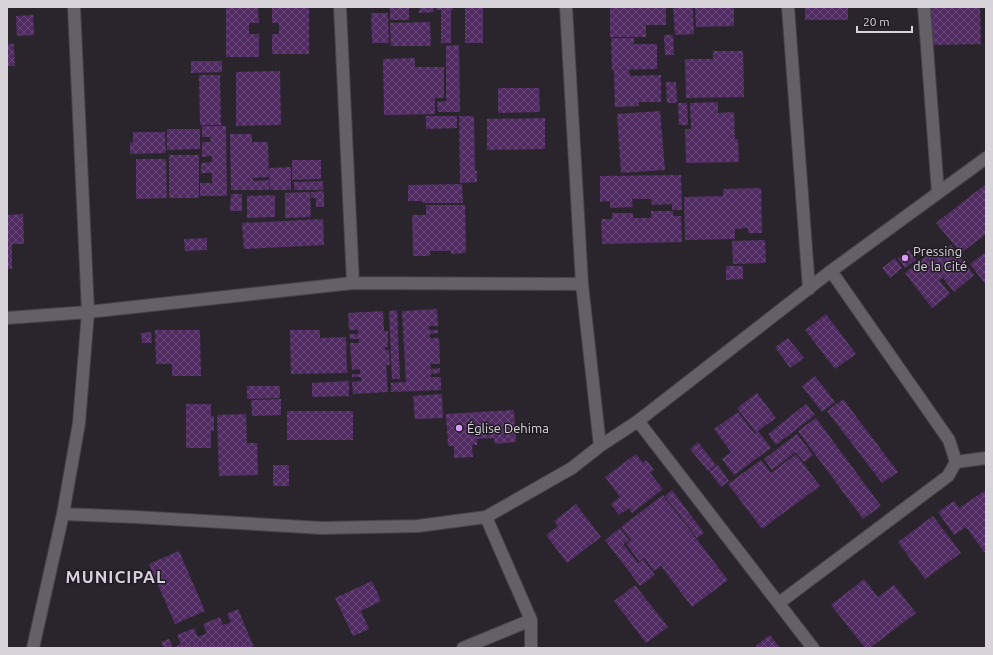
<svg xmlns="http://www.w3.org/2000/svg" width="993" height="655" font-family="Ubuntu,sans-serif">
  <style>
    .building { fill: url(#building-cross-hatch) }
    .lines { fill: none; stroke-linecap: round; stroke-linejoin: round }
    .minor-casing { stroke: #454248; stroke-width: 14 }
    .minor { stroke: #655f68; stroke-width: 12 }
    .poi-dot { fill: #d89bf8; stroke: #201b23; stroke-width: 1.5 }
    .labels { text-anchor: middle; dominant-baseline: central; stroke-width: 3; stroke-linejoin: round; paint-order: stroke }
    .poi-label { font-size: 13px; fill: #d8d5da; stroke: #201b23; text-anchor: start }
    .district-label { font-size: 17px; font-weight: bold; letter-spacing: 1px; fill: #d7d0db; stroke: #201b23 }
  </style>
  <defs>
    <pattern id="building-cross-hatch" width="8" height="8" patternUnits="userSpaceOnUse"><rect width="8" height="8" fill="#502b62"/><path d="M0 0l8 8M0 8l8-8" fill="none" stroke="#684978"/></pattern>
  </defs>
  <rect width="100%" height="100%" fill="#2a252d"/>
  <path class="building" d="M226 7H258L259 23H249V34H259V57H226Z
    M272 7H309V54H272V34H279V23H272Z
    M390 7H409V20H390Z
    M419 7H433L434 12 419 13Z
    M436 7H453V10H451V43H441V10H436Z
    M465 7H483V43H465Z
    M610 7H666V25H646V37H610Z
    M673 7H693L694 34 675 35Z
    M695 7H734V26L696 27Z
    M805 7H848V20H805Z
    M931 7H980L981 44 932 45Z
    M371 13H388L389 43H372Z
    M33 15 34 35 17 36 16 16Z
    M430 22 431 46H391L390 23Z
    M664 35H673L674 55H665Z
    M611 38H634V44H657V69L612 70Z
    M7 44H14L15 66H7Z
    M459 45 460 112H438L437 102 446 101V46Z
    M713 51H743L744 97 686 98 685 59H713Z
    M415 58V67H444V98H435V114L384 115 383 59Z
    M191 61H222V72L191 73Z
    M614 70H629L630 76 661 75V102H639V106L615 107Z
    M280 71 281 125 236 126V72Z
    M199 75H220L221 125H200Z
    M666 82H676L677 103H667Z
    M498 88H539L540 112 498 113Z
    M718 102V113L734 112 735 139H738L739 162 686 163 685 129H691L690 103Z
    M678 103H687L688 125H679Z
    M660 111 665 170 621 173 617 114Z
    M426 116H457V128L426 129Z
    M459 116H474L475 171H477V182L460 183Z
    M545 118V149L487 150V119Z
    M202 126H226L227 196H200V183H212V173H201V163L212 162V156L202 157V142H211L210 137H202Z
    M167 129H200V149L167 150Z
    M133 132H165L166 153 130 154V142H133Z
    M230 134H252V142H268L269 177 253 178V181L269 180V190H231Z
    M169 155H199V198H169Z
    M136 159H166L167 198 136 199Z
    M292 160H321V179L292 180Z
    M291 167V190H270L269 168Z
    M681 175 682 210H672V204L652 205 651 199H632L633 207 610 208V201L600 202V176Z
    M323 181V190H294V182Z
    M462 184 463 203H423L422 201H408V185Z
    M986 184V234L961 253 936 223Z
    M761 188 762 233H748V228L735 229V239L685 240 684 197 723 196V189Z
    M324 191V207H316V198H311V192Z
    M310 192 311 217 285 218V193Z
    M231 194H242V211H230Z
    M275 195V217L247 218V196Z
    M426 205H465L466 253 451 254V251H430V256H413L412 215H426Z
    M651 211H673V216H681L682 242 602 244 601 219H612V213H633V218H651Z
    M23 214 24 244H12V269H7V215Z
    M323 219 324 245 244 249 242 223Z
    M207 238V250L185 251 184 239Z
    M765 240 766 263 733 264 732 241Z
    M951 245 974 275 954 292 943 278 939 280 950 294 932 308 905 273 935 249 939 255Z
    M909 250 916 260 905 268 898 258Z
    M986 252V285L970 264Z
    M895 258 902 268 890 278 882 268Z
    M726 266H743V279L726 280Z
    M437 309 438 326H429V330H438V333L430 334V338H439L440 364H430L431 369 440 368V373L431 374V377H441V390L391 392V383L406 382 402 311Z
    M397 310 400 379H392L389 311Z
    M383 311 384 331H388V347H385V350H389L390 365H386L388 392 353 394 352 382 361 381V377H352V374H360V369L352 370 350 343H359V339H350L349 334H358V330H349L348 313Z
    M826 314 856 354 835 369 805 330Z
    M155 330H200L201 376H172V364H156Z
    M290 330H320V338L346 337 347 373 291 374Z
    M151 332 152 343H142L141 333Z
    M788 338 804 358 790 368 775 347Z
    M815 376 835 402 822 412 802 386Z
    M349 381V396L312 397V383Z
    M247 386H280V398L247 399Z
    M757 393 776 418 758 431 771 448 734 475 722 459 731 452 714 429 738 412 755 434 756 433 737 408Z
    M442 394 443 418 415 419 413 396Z
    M281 399V415L252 416 251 400Z
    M843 399 898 472 882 483 827 411Z
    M186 404H211V416H214V431H211V448H186Z
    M806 404 815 415 776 445 768 434Z
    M514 410 516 442 495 444 494 438 477 439V445H472L473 457 454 458V446H448L446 414Z
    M287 411H353V440H287Z
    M246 414 247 443H257L258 475 219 476 217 415Z
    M816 418 881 506 863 519 798 431Z
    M797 434 813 455 804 462 796 452 772 470 764 459Z
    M698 442 716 465 708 471 690 449Z
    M636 454 643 463 646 460 654 470 650 473 663 489 632 513 629 508 619 515 611 504 620 497 605 477Z
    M796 454 820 486 762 529 728 484 761 460 771 473Z
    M273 465H289V486H273Z
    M718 465 729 481 721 487 709 471Z
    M672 490 704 533 697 538 665 496Z
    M986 490V551L984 552 966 527 954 535 938 512 954 501 959 508Z
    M663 495 728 580 692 607 661 566 682 550 654 571 644 558 639 561 626 544 631 540 621 527Z
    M576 504 601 537 567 563 546 535 558 526 554 521Z
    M933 516 961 553 925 579 898 542Z
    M620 528 629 540 623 544 638 563 643 559 655 575 640 586 605 540Z
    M179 551 205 611 175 624 149 564Z
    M864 579 878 597 894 585 916 613 870 648H865L831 605Z
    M372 581 381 601 361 611 369 629 353 636 335 598Z
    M635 585 668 627 646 643 614 601Z
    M238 609 254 648H164L161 642 169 639 173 648 181 644 177 635 194 628 198 637 207 633 203 624 220 617 223 625 231 622 227 614Z
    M770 635 780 648H753Z"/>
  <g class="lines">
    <defs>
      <path id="minor" d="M340 7 353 283
        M566 7 582 284 600 446
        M788 7 809 289
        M924 7 938 193
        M7 318 88 312 353 283 582 284
        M638 421 813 648
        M956 462 986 458
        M63 514 136 517 322 528 418 526 486 517 572 468 600 446 638 421 831 271 986 158
        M486 517 531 620V648
        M779 603 948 476 956 462 949 440 831 271
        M33 648 63 514 79 423 88 312 74 7
        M463 648 531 620"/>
    </defs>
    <use href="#minor" class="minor-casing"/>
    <use href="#minor" class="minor"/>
  </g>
  <g class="poi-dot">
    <circle cx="905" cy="258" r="4"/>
    <circle cx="459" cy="428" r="4"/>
  </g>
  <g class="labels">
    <g class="poi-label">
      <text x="913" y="251">Pressing<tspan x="913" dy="15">de la Cité</tspan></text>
      <text x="467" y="428">Église Dehima</text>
    </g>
    <g class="district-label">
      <text x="116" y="576">MUNICIPAL</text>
    </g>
  </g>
  <rect width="993" height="655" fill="none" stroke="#d8d5da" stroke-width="16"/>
  <path d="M857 26v6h55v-6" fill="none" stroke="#d8d5da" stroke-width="2"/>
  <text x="863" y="26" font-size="12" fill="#d8d5da" stroke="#201b23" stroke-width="3" paint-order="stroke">20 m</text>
</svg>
